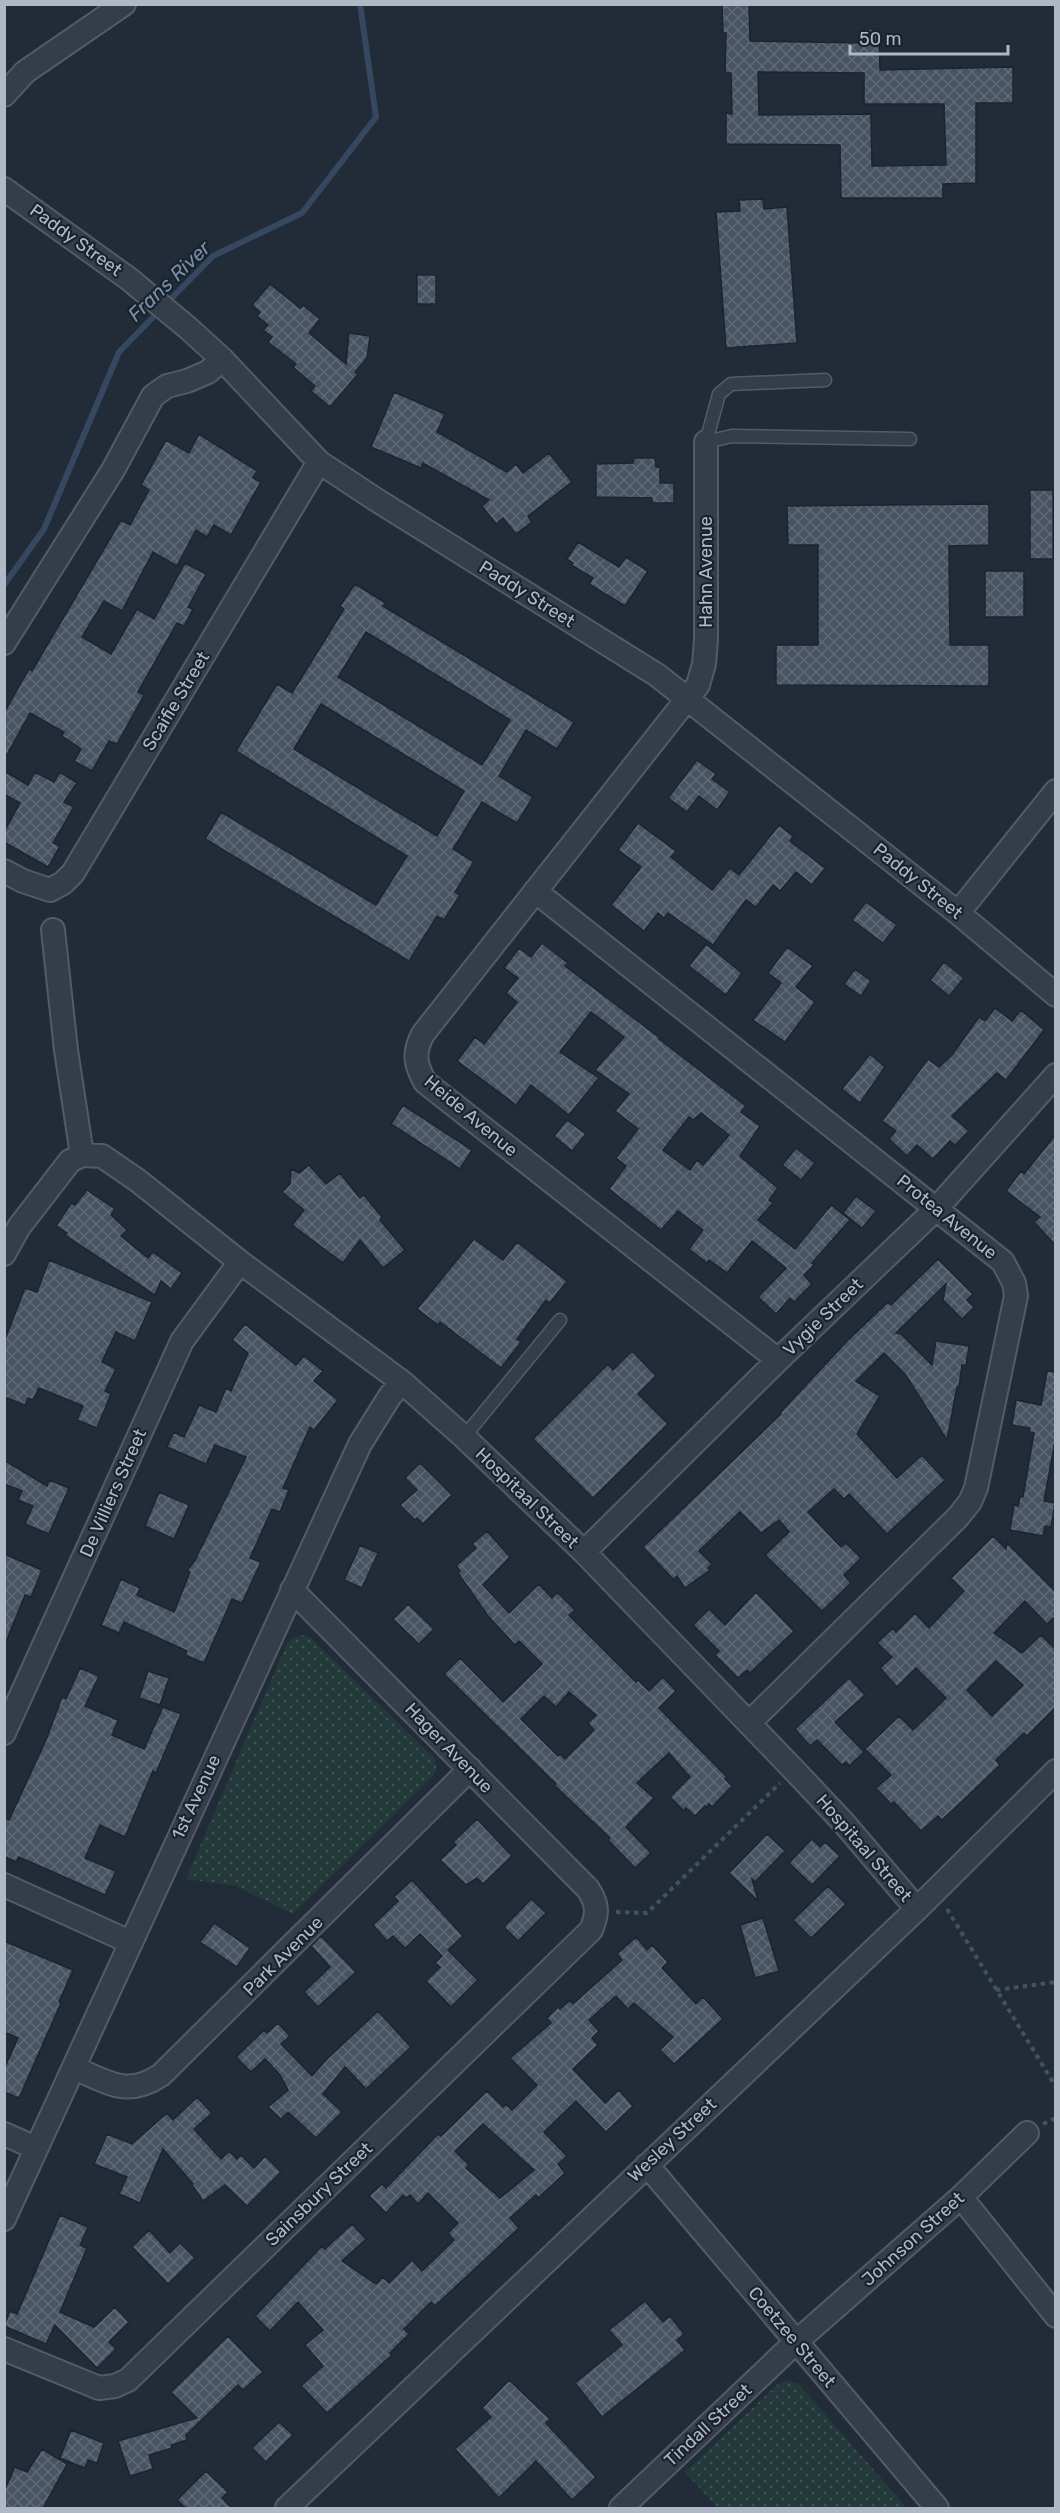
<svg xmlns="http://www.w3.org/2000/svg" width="1060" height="2513" font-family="Rubik,sans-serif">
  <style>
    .park { fill: url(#park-dots) }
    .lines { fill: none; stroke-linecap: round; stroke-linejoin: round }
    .stream { stroke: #35485f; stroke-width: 6 }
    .building { fill: url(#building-cross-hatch); stroke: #1c252f; stroke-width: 1.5; fill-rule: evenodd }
    .lane-casing { stroke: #525b66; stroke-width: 15 }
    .street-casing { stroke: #525b66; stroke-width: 26 }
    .path { stroke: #415456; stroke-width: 4; stroke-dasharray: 4.5 4.5; stroke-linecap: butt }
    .lane { stroke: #353e48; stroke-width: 12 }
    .street { stroke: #353e48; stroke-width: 22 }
    .labels { text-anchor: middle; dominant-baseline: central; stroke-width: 4.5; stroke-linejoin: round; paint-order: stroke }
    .street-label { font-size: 18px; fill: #afb8c5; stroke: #1a232d }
    .water-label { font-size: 20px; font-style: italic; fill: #7890ac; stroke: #1a232d }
  </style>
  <defs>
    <pattern id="park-dots" width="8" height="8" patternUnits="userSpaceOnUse" patternTransform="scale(1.5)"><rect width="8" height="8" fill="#24393a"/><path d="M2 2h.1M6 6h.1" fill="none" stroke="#415455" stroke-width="1.8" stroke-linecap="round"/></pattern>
    <pattern id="building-cross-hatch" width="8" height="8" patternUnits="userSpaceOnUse" patternTransform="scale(1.5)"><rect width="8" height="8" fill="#475362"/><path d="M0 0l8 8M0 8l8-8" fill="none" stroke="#5f6a77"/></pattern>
  </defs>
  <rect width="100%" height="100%" fill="#212c38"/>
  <path class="park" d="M302 1635 310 1637 434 1758C437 1765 437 1770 433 1776L293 1914 236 1886 186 1879 287 1643 294 1637Z
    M786 2381 798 2383 907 2508H718L685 2472 778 2384Z"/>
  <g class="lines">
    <path class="stream" d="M4 585 44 529 119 352 213 256 302 213 376 117 360 4"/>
  </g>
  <path class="building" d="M722 4H749L750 41 864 43V29H879L880 70 1013 67V103H976V183L943 184V198H841L840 145 726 144V113L732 114 731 73H725L726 33H723ZM758 72 864 73V104H944L946 165 872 166 871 114 759 115Z
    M763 199 764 209 787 207 797 343 726 348 716 212 740 211 739 200Z
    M417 275H436V304H417Z
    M270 284 300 308 303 305 320 319 309 333 346 364 349 333 370 336 367 358 355 372 358 374 330 407 311 391 315 386 293 367 296 364 268 342 272 337 263 330 268 325 257 316 260 312 252 305Z
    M394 392 445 414 437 432 507 472 516 464 523 473 549 453 572 482 528 516 532 522 516 534 503 518 496 524 482 506 489 500 423 463 421 468 371 447Z
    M199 434 257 471 253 478 261 482 231 535 214 525 207 537 196 530 177 566 153 552 122 611 104 601 82 637 111 654 137 609 154 619 185 563 206 574 188 607 193 609 184 626 177 623 138 692 144 695 117 744 109 741 92 771 74 761 81 749 62 736 64 732 30 713 4 760V713L29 669 32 671 121 520 130 525 149 490 141 485 166 440 189 453Z
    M634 458H655L656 467H660V483H674V503H652V498L596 497V464L633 463Z
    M1030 490H1053V559H1030Z
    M989 504V545L949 546 950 645H989V686L776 685V645H818V545H788L787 506Z
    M578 542 619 567 626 557 648 571 625 606 589 584 593 578 571 565 573 563 567 559Z
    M985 571H1024V617H985Z
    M355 584 386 603 383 606 574 722 557 749 526 730 499 776 533 797 517 823 482 802 453 849 474 862 455 892 460 895 444 920 437 916 409 961 205 839 221 812 376 905 407 856 236 751 277 684 292 693 344 609 340 606ZM366 632 510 720 482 765 338 677ZM321 704 464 791 437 836 294 749Z
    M697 760 716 774 712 779 730 792 717 810 699 796 687 812 668 798Z
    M4 771 28 785 35 772 54 782 60 772 77 783 64 802 74 807 53 843 60 846 48 867 4 842V832L20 803 4 794Z
    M638 823 676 851 671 857 712 890 730 868 739 875 779 825 793 836 790 841 825 868 812 885 796 872 780 891 773 885 756 907 746 900 713 945 668 913 664 918 658 913 644 931 611 905 641 867 618 850Z
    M866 902 897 925 883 943 852 920Z
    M542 943 568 963 565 966 660 1038 659 1039 746 1106 741 1112 760 1126 740 1156 778 1188 769 1200 773 1203 758 1220 795 1249 831 1205 850 1220 812 1263 814 1265 804 1275 812 1284 794 1302 790 1298 776 1314 758 1297 786 1268 752 1241 727 1273 709 1260 707 1263 689 1249 703 1230 678 1211 661 1230 609 1189 626 1166 616 1158 638 1129 615 1111 629 1094 595 1070 624 1037 591 1012 560 1052 599 1078 569 1115 531 1085 516 1105 457 1061 475 1037 484 1044 517 1002 506 993 518 978 504 968 519 948 531 957ZM701 1113 729 1135 703 1165 697 1160 690 1170 663 1150 689 1117 693 1120Z
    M706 944 742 973 726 995 689 966Z
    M787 947 813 966 796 987 815 1002 785 1042 753 1020 781 983 768 973Z
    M944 962 964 978 949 996 930 980Z
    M855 969 871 981 861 996 844 984Z
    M995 1008 1012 1021 1021 1010 1044 1030 1006 1080 997 1073 952 1116 969 1131 955 1145 950 1141 933 1159 917 1145 907 1156 889 1139 896 1131 882 1121 928 1059 939 1067 952 1055 979 1017 985 1021Z
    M870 1054 885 1067 860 1103 842 1089Z
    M403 1105 472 1150 460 1169 391 1124Z
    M567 1120 586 1134 572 1151 554 1136Z
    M1056 1134V1246L1034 1222 1040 1217 1006 1191 1021 1171 1024 1174Z
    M796 1148 815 1163 801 1180 782 1165Z
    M309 1165 326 1184 340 1173 360 1198 364 1195 382 1217 380 1220 405 1250 383 1268 360 1240 343 1263 292 1225 304 1210 282 1192 290 1184 291 1169 299 1173Z
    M87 1190 115 1209 111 1215 127 1230 121 1236 148 1258 153 1252 182 1273 171 1289 161 1281 155 1295 65 1235 67 1233 56 1226 71 1203 75 1205Z
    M856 1196 876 1211 862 1228 843 1213Z
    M474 1239 503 1260 517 1242 567 1281 550 1303 546 1300 517 1339 521 1342 501 1368 440 1322 438 1325 417 1309Z
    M938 1259 973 1294 967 1300 974 1307 962 1319 943 1300 946 1284 896 1333 901 1334 932 1365 936 1341 969 1346 966 1365H962L959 1387H957L947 1440 905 1374 884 1353 856 1381 880 1396 857 1434 897 1478 922 1455 945 1480 887 1534 849 1494 844 1499 834 1489 808 1512 841 1547 846 1543 861 1558 844 1575 851 1583 822 1611 765 1555 789 1532 779 1520 761 1533 740 1512 699 1551 712 1564 708 1568 710 1570 685 1588 677 1576 674 1580 643 1547 781 1414 780 1413 847 1341 888 1302 891 1305Z
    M49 1260 152 1302 135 1341 116 1332 102 1362 116 1369 105 1391 111 1394 97 1428 77 1420 83 1406 39 1388 33 1400 28 1398 25 1405 4 1397V1342L25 1288 37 1292Z
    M245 1324 296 1365 304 1356 323 1371 314 1381 338 1400 314 1430 310 1427 283 1488 289 1490 280 1512 272 1509 250 1558 261 1562 242 1603 232 1599 204 1663 185 1655 187 1651 124 1622 119 1633 101 1625 121 1579 140 1588 137 1595 174 1612 190 1572 187 1571 195 1560 246 1457 215 1445 206 1464 167 1447 174 1432 184 1437 199 1405 216 1412 226 1388 231 1391 248 1353 232 1340Z
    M632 1351 656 1376 638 1394 668 1424 593 1498 533 1439 608 1364 613 1370Z
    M1047 1371 1056 1372V1436L1044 1501 1055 1503 1051 1527 1045 1526 1043 1536 1010 1530 1014 1505 1018 1506 1020 1497H1023L1034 1433 1029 1432 1030 1428 1012 1425 1016 1400 1041 1405Z
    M4 1460 47 1486 49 1480 69 1488 49 1534 25 1524 33 1506 18 1500 22 1491 4 1484Z
    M420 1463 452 1495 423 1524 417 1518 415 1520 400 1505 417 1490 405 1478Z
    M159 1492 189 1505 174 1539 145 1526Z
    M487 1531 510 1557 483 1585 509 1613 539 1584 552 1598 557 1592 575 1610 569 1615 636 1682 638 1680 649 1691 663 1677 676 1691 659 1708 727 1777 725 1779 732 1786 712 1807 709 1804 707 1807 705 1806 695 1816 686 1808 684 1811 670 1797 690 1777 669 1753 637 1783 654 1798 626 1827 651 1853 635 1868 608 1840 610 1838 555 1786 556 1784 444 1674 460 1658 503 1702 542 1664 519 1641 515 1645 488 1616 458 1573 460 1571 456 1566 476 1548 472 1544ZM569 1692 596 1715 588 1723 594 1730 565 1759 560 1754 558 1756 521 1719 544 1696 556 1707Z
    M993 1536 1006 1549 1007 1543 1056 1592V1616L1047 1624 1025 1601 994 1633 1022 1653 1041 1635 1056 1650V1707L1027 1736 1024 1733 996 1760 1000 1765 973 1791 942 1820 938 1816 921 1831 894 1802 891 1804 876 1788 891 1775 865 1749 899 1716 913 1730 946 1698 916 1668 897 1687 880 1668 892 1657 877 1643 893 1628 896 1632 915 1613 929 1628 964 1591 951 1578ZM996 1661 1023 1685 992 1716 967 1690Z
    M360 1545 378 1553 362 1588 344 1580Z
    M4 1554 42 1570 31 1597 25 1595 5 1644Z
    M756 1592 794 1631 750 1673 747 1670 738 1678 715 1655 719 1651 693 1625 709 1609 725 1625Z
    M408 1604 434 1629 419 1644 393 1619Z
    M80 1668 99 1676 85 1706 118 1720 112 1735 144 1749 163 1707 181 1714 156 1773 153 1771 125 1837 100 1825 85 1858 116 1871 105 1895 19 1857 16 1862 4 1856V1818L9 1820 46 1740 62 1697 66 1699Z
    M148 1671 169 1678 160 1705 139 1698Z
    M849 1678 865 1695 835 1722 864 1752 849 1766 846 1762 842 1765 817 1740 810 1746 795 1729Z
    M477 1819 512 1856 483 1884 477 1878 466 1885 440 1860 456 1845 453 1842Z
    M767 1834 785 1851 755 1882 752 1879 758 1901 729 1873Z
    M812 1839 820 1847 825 1842 840 1856 812 1885 789 1863Z
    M412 1880 463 1936 448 1950 478 1980 451 2007 426 1981 440 1967 435 1963 442 1956 420 1934 405 1948 393 1936 387 1941 373 1925 398 1901 394 1897Z
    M828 1886 846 1904 811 1938 793 1920Z
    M531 1899 546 1913 518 1941 504 1927Z
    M763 1918 779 1971 755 1978 740 1925Z
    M214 1923 250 1948 237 1967 200 1942Z
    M321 1936 356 1972 318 2007 304 1992 330 1967 311 1946Z
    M636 1937 647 1950 652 1945 668 1962 662 1968 696 2004 703 1997 723 2019 674 2064 660 2050 673 2037 634 2003 628 2009 616 1996 589 2020 599 2031 592 2038 598 2045 573 2069 605 2103 619 2090 633 2106 606 2132 576 2101 544 2132 567 2156 558 2164 565 2173 538 2198 536 2195 510 2218 519 2228 435 2306 431 2302 404 2329 409 2334 390 2353 392 2355 327 2413 301 2386 323 2366 305 2345 323 2330 298 2302 270 2331 255 2316 322 2246 325 2249 352 2224 366 2239 342 2261 376 2284 383 2277 389 2283 412 2260 422 2271 454 2240 448 2233 458 2223 428 2193 418 2204 410 2195 406 2198 403 2195 386 2213 369 2196 382 2184 386 2188 438 2134 441 2136 487 2091 503 2107 506 2104 512 2110 537 2085 510 2058 551 2023 547 2018 558 2007 560 2009 570 2000 573 2004 622 1960 617 1954ZM483 2124 534 2170 500 2198 466 2168 469 2165 455 2151Z
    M4 1941 73 1970 59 2002 61 2003 19 2098 4 2092V2069L18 2038 4 2032Z
    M378 2011 411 2047 366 2089 345 2067 323 2094 342 2112 316 2138 288 2112 281 2119 268 2107 288 2090 280 2075 265 2059 251 2072 236 2057 264 2030 267 2033 278 2023 290 2036 281 2044 312 2076 326 2060Z
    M197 2097 212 2113 194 2129 221 2159 229 2151 237 2159 241 2155 254 2168 265 2156 281 2172 247 2206 225 2185 203 2201 192 2185 193 2184 163 2149 140 2203 119 2194 127 2177 94 2164 107 2134 132 2144 167 2113 173 2120Z
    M60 2215 88 2227 80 2245 87 2248 60 2312 94 2327 115 2307 129 2322 109 2342 116 2349 97 2368 55 2325 46 2344 4 2326 10 2311 17 2314Z
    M149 2230 170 2253 180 2243 195 2258 168 2284 132 2247Z
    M645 2301 663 2322 670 2316 684 2334 677 2340 685 2350 602 2417 575 2383 622 2345 609 2330Z
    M228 2336 263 2372 243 2390 238 2385 186 2435 187 2440 171 2445 172 2448 149 2455 153 2469 130 2476 118 2441 197 2418 171 2392Z
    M509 2380 550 2419 546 2423 596 2477 572 2500 536 2461 499 2498 455 2449 491 2417 482 2408Z
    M279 2422 293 2435 266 2462 252 2448Z
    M71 2430 104 2443 97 2463 88 2460 85 2468 60 2458Z
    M42 2449 67 2464 43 2508H4V2491L15 2467 27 2472Z
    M206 2471 228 2492 222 2498 232 2508H186L177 2500Z"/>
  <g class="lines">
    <defs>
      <path id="lane" d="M706 442 732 436 910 439
        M706 442 719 394 731 384 825 380
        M464 1437 560 1320"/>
      <path id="street" d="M4 95 25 72 124 4
        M4 189 129 279 188 328 222 359 319 462 375 499 657 675 958 913 1056 995
        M706 442V640L704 664 698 685 423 1034C413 1053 415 1064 425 1082L778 1360
        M4 643 113 470 153 396 167 386 187 381 208 372 222 359
        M4 871 23 881 50 890 63 883 73 873 319 462
        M535 891 1003 1262 1014 1283 1016 1296 976 1488 970 1502 958 1517 749 1723
        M958 913 1056 791
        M53 930 66 1050 82 1155
        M4 1254 19 1227 70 1161 82 1155 102 1156 137 1180 240 1262 402 1382 464 1437 584 1552 794 1770 843 1822 917 1909
        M584 1552 778 1360 936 1209 1056 1075
        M4 1733 182 1341 240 1262
        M4 1885 130 1942
        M74 2068C108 2082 127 2098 161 2075L470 1769
        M4 2134 36 2148
        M647 2165 937 2508
        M961 2197 1056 2316
        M4 2219 360 1444 390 1396 402 1382
        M4 2349 99 2388 115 2386 128 2380 591 1930C598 1914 598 1904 588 1889L292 1590
        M287 2508 917 1909 1056 1771
        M621 2508 796 2342 961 2197 1027 2133"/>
    </defs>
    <use href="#lane" class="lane-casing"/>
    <use href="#street" class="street-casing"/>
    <path class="path" d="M947 1909 1056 2087
      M616 1912 647 1913 780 1783
      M996 1990 1056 1982
      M1043 2124 1056 2118"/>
    <use href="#lane" class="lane"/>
    <use href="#street" class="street"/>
  </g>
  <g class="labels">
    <g class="street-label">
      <text transform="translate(76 240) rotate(36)">Paddy Street</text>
      <text transform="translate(706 572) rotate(-90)">Hahn Avenue</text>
      <text transform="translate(527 594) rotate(32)">Paddy Street</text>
      <text transform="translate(176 701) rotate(-59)">Scaifie Street</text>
      <text transform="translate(918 881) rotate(39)">Paddy Street</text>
      <text transform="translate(471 1116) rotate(40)">Heide Avenue</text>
      <text transform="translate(947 1217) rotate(39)">Protea Avenue</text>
      <text transform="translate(823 1317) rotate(-44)">Vygie Street</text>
      <text transform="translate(113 1493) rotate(-66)">De Villiers Street</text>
      <text transform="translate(527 1498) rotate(44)">Hospitaal Street</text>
      <text transform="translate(449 1748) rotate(46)">Hager Avenue</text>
      <text transform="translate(196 1797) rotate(-65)">1st Avenue</text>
      <text transform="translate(864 1848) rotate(49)">Hospitaal Street</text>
      <text transform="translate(283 1956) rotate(-45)">Park Avenue</text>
      <text transform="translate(672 2140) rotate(-43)">Wesley Street</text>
      <text transform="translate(319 2194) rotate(-44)">Sainsbury Street</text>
      <text transform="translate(913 2239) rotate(-42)">Johnson Street</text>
      <text transform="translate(792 2337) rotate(50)">Coetzee Street</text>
      <text transform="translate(708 2425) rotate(-43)">Tindall Street</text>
    </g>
    <g class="water-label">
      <text transform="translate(169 281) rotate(-44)">Frans River</text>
    </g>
  </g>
  <rect width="1060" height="2513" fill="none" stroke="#afb8c5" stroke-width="12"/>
  <path d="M850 45v9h158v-9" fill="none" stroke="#afb8c5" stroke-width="3"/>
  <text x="859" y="45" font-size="18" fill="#afb8c5" stroke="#1a232d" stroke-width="4.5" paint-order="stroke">50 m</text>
</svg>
